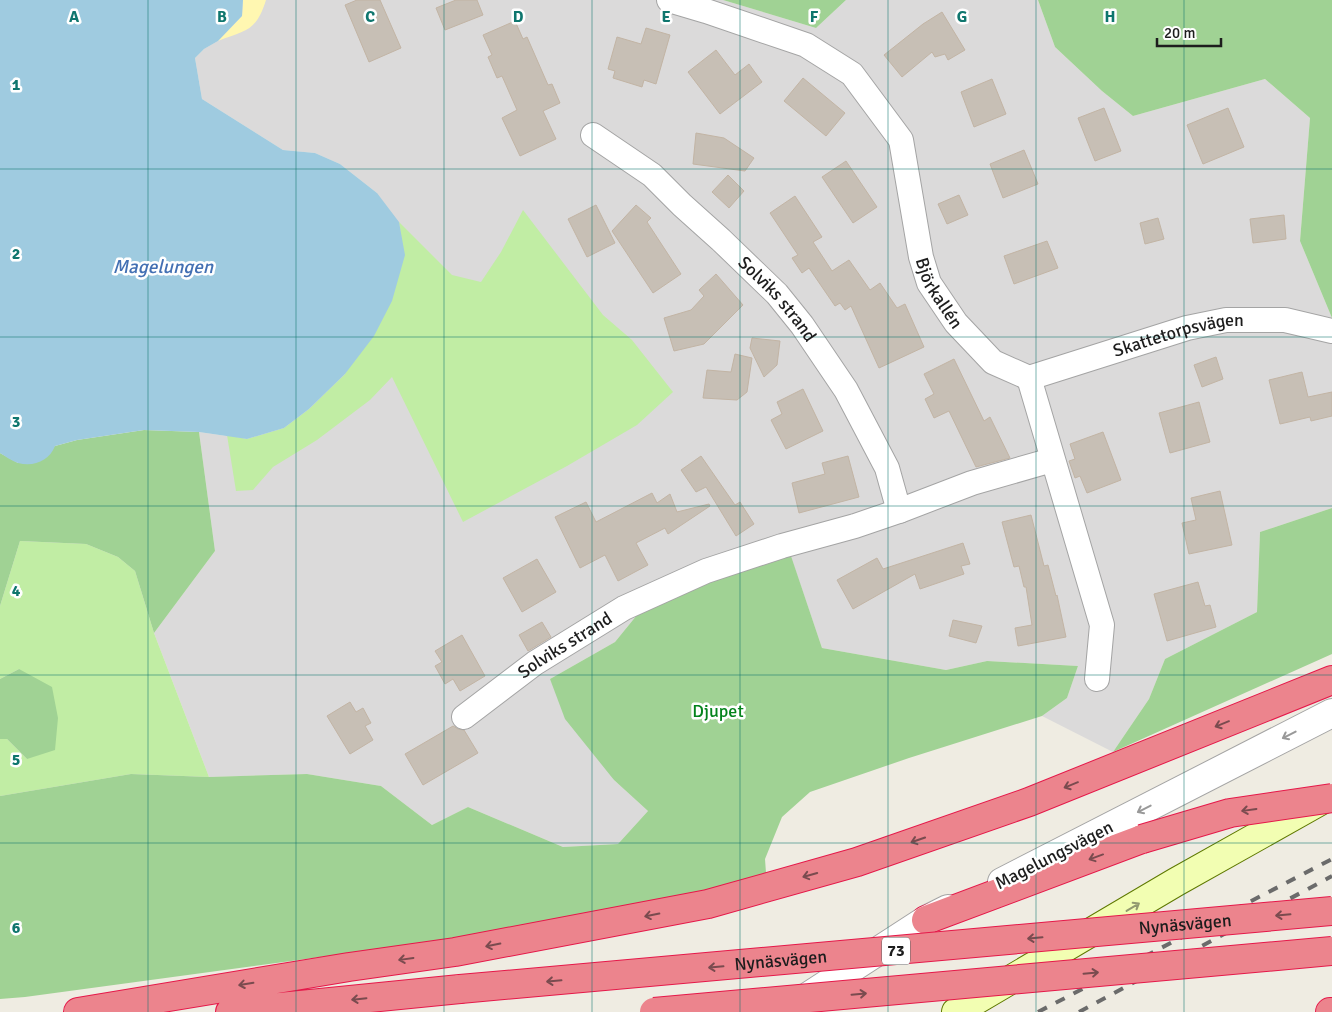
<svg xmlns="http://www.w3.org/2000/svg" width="1332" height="1012" font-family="Signika,sans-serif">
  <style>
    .residential { fill: #dbdada }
    .grass { fill: #c1eda4 }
    .forest { fill: #a0d294 }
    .sand { fill: #fff7b1 }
    .water { fill: #9fcbe0 }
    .building { fill: #c7bfb5; stroke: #c2b4a4 }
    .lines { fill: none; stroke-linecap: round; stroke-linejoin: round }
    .minor-casing { stroke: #a4a4a4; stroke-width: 26 }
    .tertiary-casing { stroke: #a4a4a4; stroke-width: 30 }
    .secondary-casing { stroke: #5f7900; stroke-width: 30 }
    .motorway-casing { stroke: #e51849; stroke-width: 30 }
    .minor { stroke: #fff; stroke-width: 24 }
    .tertiary { stroke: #fff; stroke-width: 28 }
    .secondary { stroke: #f2feb2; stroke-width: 28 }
    .motorway { stroke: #ec848d; stroke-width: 28 }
    .rail { stroke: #6b6b6b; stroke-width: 4; stroke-dasharray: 10 10; stroke-linecap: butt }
    .motorway-bridge-casing { stroke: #e51849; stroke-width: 30; stroke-linecap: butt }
    .motorway-bridge { stroke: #ec848d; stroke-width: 28 }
    .oneway { stroke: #7a4b4f }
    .oneway2 { stroke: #999 }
    .oneway3 { stroke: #92996f }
    .grid { fill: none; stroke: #0f766e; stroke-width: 1; stroke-opacity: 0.55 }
    .labels { text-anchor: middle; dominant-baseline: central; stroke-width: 5; stroke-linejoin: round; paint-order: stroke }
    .shield { fill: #fff; stroke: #616161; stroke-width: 1 }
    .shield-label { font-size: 16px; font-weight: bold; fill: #1d1d1d }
    .street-label { font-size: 18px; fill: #1d1d1d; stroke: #fff }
    .park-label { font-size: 18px; fill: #04831c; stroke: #fff }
    .water-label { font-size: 19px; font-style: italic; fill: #4370b3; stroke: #fff }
    .grid-label { font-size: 16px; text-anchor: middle; font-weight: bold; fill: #0f766e; stroke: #fff; stroke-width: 5; stroke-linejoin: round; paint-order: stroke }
  </style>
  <rect width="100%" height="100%" fill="#efece2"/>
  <path class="residential" d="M243 0H723L816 28 846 0H1038L1055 47 1102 91 1133 116 1265 79 1310 118 1300 241 1332 318V508L1260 532 1257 612 1165 659 1149 699 1113 752 1042 716 1067 698 1078 666 987 661 946 670 822 648 790 554 637 615 615 642 550 679 614 780 648 811 618 844 563 847 468 807 432 825 381 786 307 774 209 777 154 633 215 551 199 432 247 439 284 428 309 409 345 374 377 193 340 164 315 153 283 150 202 99 195 58 204 49 218 41 242 16Z"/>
  <path class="grass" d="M523 210 603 315 632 340 673 392 637 425 567 466 463 522 392 377 370 400 317 440 273 467 253 490 236 491 227 435 247 439 284 428 309 409 345 374 404 255 399 222 452 275 481 282 501 252Z
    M20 541 86 544 118 557 135 571 154 633 209 777 131 774 0 796V739H7L27 759 19 669 0 679V606Z"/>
  <path class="forest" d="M723 0H846L816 28Z
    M1038 0H1332V318L1300 241 1310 118 1265 79 1133 116 1102 91 1055 47Z
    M144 430 199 432 215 551 154 633 135 571 118 557 86 544 20 541 0 606V453L18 463 55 446 77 440Z
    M1332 508V654L1113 752 1149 699 1165 659 1257 612 1260 532Z
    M790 553 822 648 946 670 987 661 1078 666 1067 698 1042 716 909 758 810 792 782 817 765 859 766 873 677 899 544 927 25 997 0 999V796L131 774 209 777 307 774 381 786 432 825 468 807 563 847 618 844 648 811 614 780 565 719 550 679 615 642 637 615 712 580Z
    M19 669 52 687 58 718 55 750 27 759 7 739H0V679Z"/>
  <path class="sand" d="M243 0H266C256 32 246 30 218 41L242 16Z"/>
  <path class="water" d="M0 0H243L242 16 218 41 204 49 195 58 202 99 283 150 315 153 340 164 377 193 399 222 405 255 392 301 374 336 345 374 309 409 284 428 247 439 199 432 144 430 77 440 55 446C49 461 34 467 18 463 12 461 5 456 0 453Z"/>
  <path class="building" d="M357 0H380L401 48 369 62 345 5Z
    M456 0H477L483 15 445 30 436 8Z
    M942 12 965 50 948 60 945 54 935 57 932 52 902 77 884 55 923 24Z
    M515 21 523 39 527 37 548 85 552 84 560 103 543 111 556 139 520 156 502 118 517 110 502 76 497 78 488 57 492 55 483 35Z
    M646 28 670 35 656 84 644 80 642 87 613 78 615 71 608 69 617 37 641 44Z
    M716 50 735 75 749 64 762 82 720 114 688 72Z
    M803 78 845 113 826 136 784 101Z
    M992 79 1006 114 974 127 961 92Z
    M1104 108 1121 151 1095 161 1078 118Z
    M1228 108 1244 147 1203 164 1187 125Z
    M696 133 724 138 754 158 745 171 693 164Z
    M1024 150 1038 184 1003 198 990 164Z
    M846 161 877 207 853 223 822 177Z
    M728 175 744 191 729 208 712 192Z
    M959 195 968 215 947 224 938 204Z
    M795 196 822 237 813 242 832 271 849 260 870 290 880 283 897 308 905 304 924 347 879 368 851 306 845 310 840 303 835 306 809 268 802 273 792 258 798 255 770 213Z
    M596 205 615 243 587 257 568 219Z
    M636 205 651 218 647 222 681 274 653 293 612 231Z
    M1284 215 1286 239 1253 243 1250 219Z
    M1158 218 1164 239 1145 244 1140 223Z
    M1047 241 1058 268 1014 284 1004 256Z
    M716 274 743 305 704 344 674 351 664 318 691 310 704 296 699 290Z
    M752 338 780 341 777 365 764 377 750 348Z
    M735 354 752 358 747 392 737 400 703 398 707 370 731 372Z
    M1216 357 1223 379 1202 387 1194 365Z
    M954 359 984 421 990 417 1010 458 976 467 949 411 934 418 925 399 934 394 924 374Z
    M1302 372 1308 397 1332 392V416L1311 421 1310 417 1280 424 1269 380Z
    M803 389 823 431 786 449 771 420 782 414 777 402Z
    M1199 402 1210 442 1170 453 1159 413Z
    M1103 432 1121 480 1087 493 1080 476 1075 478 1069 461 1075 459 1070 444Z
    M701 456 735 505 740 502 754 524 736 536 706 487 696 492 681 470Z
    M848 456 859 497 799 513 792 483 825 474 822 463Z
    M1220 491 1232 545 1189 554 1182 523 1196 520 1191 498Z
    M652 493 657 503 670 494 677 512 709 504 710 506 668 534 665 528 636 543 648 565 618 581 605 555 580 568 555 517 586 502 596 522Z
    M1031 515 1044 566 1048 565 1056 596 1057 595 1066 637 1018 646 1015 628 1032 625 1026 587H1024L1019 566 1014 567 1002 522Z
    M963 543 970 564 961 566 964 574 920 589 915 574 853 609 837 580 877 558 883 569Z
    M537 559 556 592 522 612 503 578Z
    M1198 582 1205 606 1210 605 1216 627 1167 641 1154 594Z
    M953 620 982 626 976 643 949 636Z
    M542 622 551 637 528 651 519 635Z
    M462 635 485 676 460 691 453 679 445 684 435 666 442 662 435 651Z
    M350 702 356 712 363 708 371 723 365 726 373 740 350 754 327 716Z
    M453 726 458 729 464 730 478 753 423 785 405 754Z"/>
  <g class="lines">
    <defs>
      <g id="minor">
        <path id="s1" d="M669 0 706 11 806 45 852 74 901 140 921 257 929 283 956 323 993 362 1029 378"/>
        <path id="s2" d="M593 135 652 175 682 205 721 240 777 294 802 325 846 390 887 468 899 511"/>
        <path id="s3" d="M1029 378 1187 328 1226 320H1285L1332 331"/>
        <path d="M1029 378 1102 625 1097 679"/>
        <path id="s4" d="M464 717 535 663 624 608 706 571 782 546 855 526 899 511 972 483 1052 460"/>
      </g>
      <path id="tertiary" d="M1002 882 1332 713
        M798 1003 926 920 948 909"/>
      <path id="secondary" d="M956 1012 1176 882 1322 800"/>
      <path id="motorway" d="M926 920 1142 839
        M78 1012 349 967 455 952 708 904 857 862 1029 802 1332 680
        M230 1012 460 989
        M1330 1012H1332"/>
    </defs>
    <use href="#minor" class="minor-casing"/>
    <use href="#tertiary" class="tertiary-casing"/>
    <use href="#secondary" class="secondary-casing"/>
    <use href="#motorway" class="motorway-casing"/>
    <use href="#minor" class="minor"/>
    <use href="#tertiary" class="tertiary"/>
    <use href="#secondary" class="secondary"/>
    <use href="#motorway" class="motorway"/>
    <path class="rail" d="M1038 1012 1332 859
      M1079 1012 1332 876"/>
    <defs>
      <g id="motorway-bridge">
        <path d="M1142 839 1230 813 1332 798"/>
        <path id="s5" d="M460 989 1332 911"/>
        <path d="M654 1012 1332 951"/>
      </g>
    </defs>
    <use href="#motorway-bridge" class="motorway-bridge-casing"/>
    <use href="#motorway-bridge" class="motorway-bridge"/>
  </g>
  <defs><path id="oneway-shaft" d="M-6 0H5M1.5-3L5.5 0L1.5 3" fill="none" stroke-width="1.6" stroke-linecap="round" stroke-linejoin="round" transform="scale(1.25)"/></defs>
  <g class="oneway">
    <use href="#oneway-shaft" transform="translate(1222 724) rotate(158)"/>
    <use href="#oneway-shaft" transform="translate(1071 785) rotate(158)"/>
    <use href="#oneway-shaft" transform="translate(1249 810) rotate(172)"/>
    <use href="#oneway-shaft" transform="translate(918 840) rotate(161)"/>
    <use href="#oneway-shaft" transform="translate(1096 857) rotate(160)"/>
    <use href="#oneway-shaft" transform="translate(810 875) rotate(164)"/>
    <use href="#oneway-shaft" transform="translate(652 915) rotate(169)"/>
    <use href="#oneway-shaft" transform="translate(1283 915) rotate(175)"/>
    <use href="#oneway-shaft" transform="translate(1035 938) rotate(175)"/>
    <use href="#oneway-shaft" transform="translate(493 945) rotate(169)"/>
    <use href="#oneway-shaft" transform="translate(406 959) rotate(172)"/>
    <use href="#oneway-shaft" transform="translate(716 967) rotate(175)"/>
    <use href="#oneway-shaft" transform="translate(1091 973) rotate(-5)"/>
    <use href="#oneway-shaft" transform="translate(554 981) rotate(175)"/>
    <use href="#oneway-shaft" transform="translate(246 984) rotate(171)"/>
    <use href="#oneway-shaft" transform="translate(859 994) rotate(-5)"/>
    <use href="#oneway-shaft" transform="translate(359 999) rotate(174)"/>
  </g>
  <g class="oneway2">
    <use href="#oneway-shaft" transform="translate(1289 735) rotate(153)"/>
    <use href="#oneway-shaft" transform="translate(1144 809) rotate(153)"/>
  </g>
  <use class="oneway3" href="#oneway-shaft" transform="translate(1133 907) rotate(-31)"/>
  <path class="grid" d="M148 0V1012M296 0V1012M444 0V1012M592 0V1012M740 0V1012M888 0V1012M1036 0V1012M1184 0V1012M0 169H1332M0 337H1332M0 506H1332M0 675H1332M0 843H1332"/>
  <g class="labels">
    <rect class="shield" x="882" y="937.5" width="28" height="27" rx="4"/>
    <g class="shield-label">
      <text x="896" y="951">73</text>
    </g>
    <g class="street-label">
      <text stroke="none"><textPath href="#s1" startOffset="440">Björkallén</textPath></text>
      <text stroke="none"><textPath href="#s2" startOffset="248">Solviks strand</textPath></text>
      <text stroke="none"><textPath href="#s3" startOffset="156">Skattetorpsvägen</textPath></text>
      <text stroke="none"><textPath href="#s4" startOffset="124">Solviks strand</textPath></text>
      <text transform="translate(1054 855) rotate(-27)">Magelungsvägen</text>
      <text stroke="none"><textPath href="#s5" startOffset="728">Nynäsvägen</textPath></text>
      <text stroke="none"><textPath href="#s5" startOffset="322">Nynäsvägen</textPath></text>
    </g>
    <g class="park-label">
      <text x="718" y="711">Djupet</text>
    </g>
    <g class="water-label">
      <text x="163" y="267">Magelungen</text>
    </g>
  </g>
  <g class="grid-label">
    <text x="74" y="22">A</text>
    <text x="222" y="22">B</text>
    <text x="370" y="22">C</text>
    <text x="518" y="22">D</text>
    <text x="666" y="22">E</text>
    <text x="814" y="22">F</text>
    <text x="962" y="22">G</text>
    <text x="1110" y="22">H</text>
    <text x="16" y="90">1</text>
    <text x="16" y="259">2</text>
    <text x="16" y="427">3</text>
    <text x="16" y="596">4</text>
    <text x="16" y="765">5</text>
    <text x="16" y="933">6</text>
  </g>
  <path d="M1157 38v8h64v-8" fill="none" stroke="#1d1d1d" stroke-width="2.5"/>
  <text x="1164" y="38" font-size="15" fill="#1d1d1d" stroke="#ffffff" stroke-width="4" paint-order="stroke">20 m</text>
</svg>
